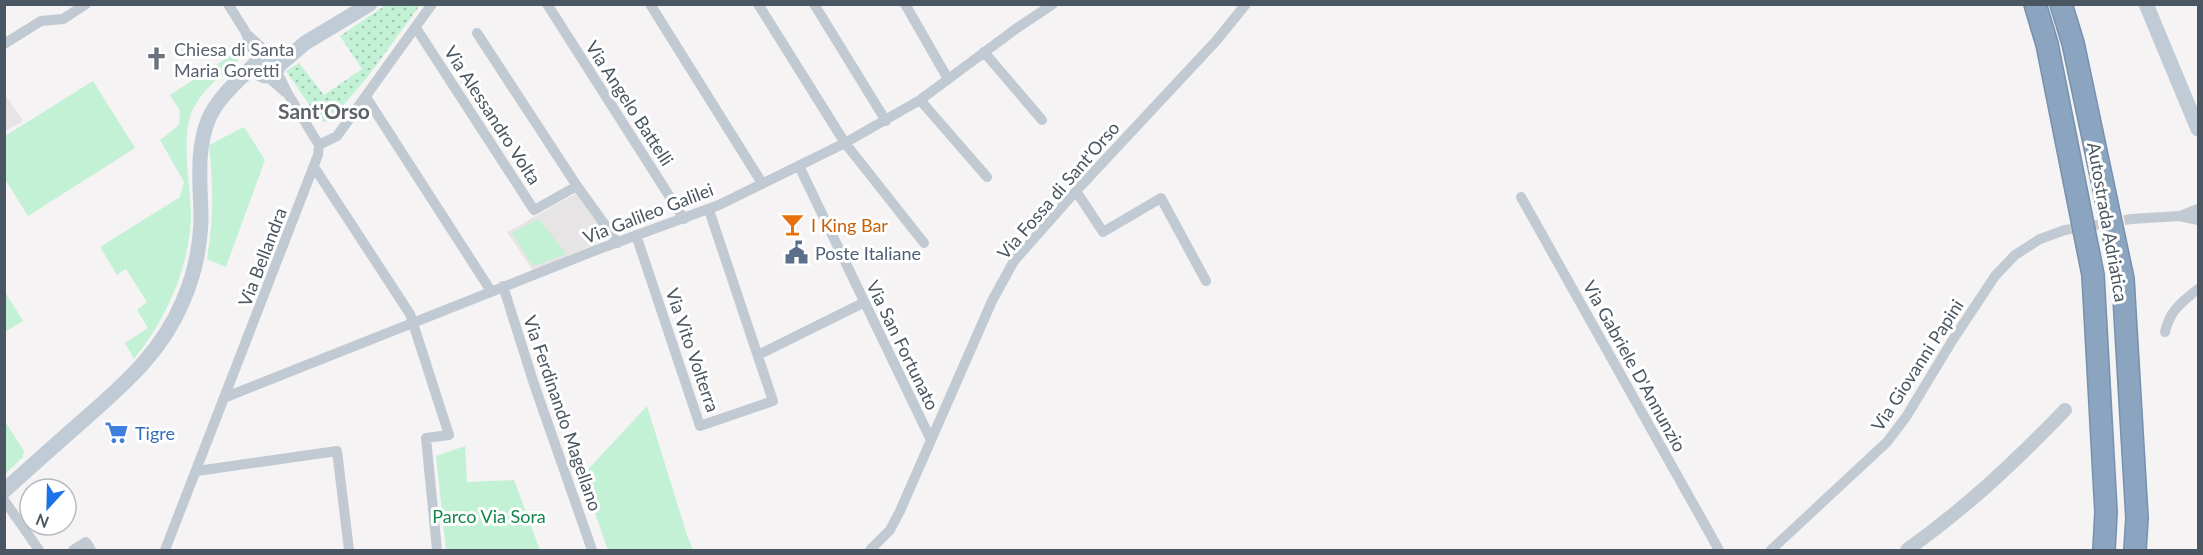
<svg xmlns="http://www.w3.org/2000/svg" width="2203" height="555" font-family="Lato,sans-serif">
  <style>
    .education { fill: #e6e4e5 }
    .grass { fill: url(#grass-dots) }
    .green { fill: #c3f1d5 }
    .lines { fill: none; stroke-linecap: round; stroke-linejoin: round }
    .minor-tunnel { stroke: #caccce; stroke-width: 10; stroke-dasharray: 10 5; stroke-linecap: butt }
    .motorway-casing { stroke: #7690ad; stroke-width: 24 }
    .minor { stroke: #c1cad2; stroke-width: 10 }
    .tertiary { stroke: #c1cad2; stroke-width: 14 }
    .secondary { stroke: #c1cbd6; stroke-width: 15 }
    .motorway { stroke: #8ba5c1; stroke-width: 21 }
    .labels { text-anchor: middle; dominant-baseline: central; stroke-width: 6; stroke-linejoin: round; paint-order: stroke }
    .worship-label { font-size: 18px; fill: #5b616d; stroke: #fff; text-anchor: start }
    .street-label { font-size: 18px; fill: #4a5661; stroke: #fff }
    .food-label { font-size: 18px; fill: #c56008; stroke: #fff; text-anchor: start }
    .service-label { font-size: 18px; fill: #4e5e75; stroke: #fff; text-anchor: start }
    .shop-label { font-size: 18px; fill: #366cbe; stroke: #fff; text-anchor: start }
    .park-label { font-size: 18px; fill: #17864f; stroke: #fff }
    .quarter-label { font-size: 21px; font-weight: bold; fill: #5f6368; stroke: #fff }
  </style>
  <defs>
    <pattern id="grass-dots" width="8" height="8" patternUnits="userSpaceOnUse" patternTransform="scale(1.5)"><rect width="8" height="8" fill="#c3f1d5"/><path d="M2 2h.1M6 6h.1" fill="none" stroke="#a0c6b0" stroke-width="1.8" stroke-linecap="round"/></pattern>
  </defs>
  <rect width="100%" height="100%" fill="#f5f3f3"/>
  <path class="education" d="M4 93 23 121 5 131H4Z
    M577 193 609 238 533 271 507 232Z"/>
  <path class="grass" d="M386 5H420L366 79 331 119 325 122 319 119 286 71 299 63 324 95 362 69 340 36Z"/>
  <path class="green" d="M236 52 238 59 237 62C220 75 196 96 190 117 182 143 190 185 191 213 191 264 166 320 134 359L125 343 148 328 137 310 147 302 126 269 117 275 100 247 180 197 184 182 160 140 179 125 180 111 170 95Z
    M93 81 135 148 28 216 5 179V136Z
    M244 127 265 160 226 267 207 259C214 217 213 187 209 145Z
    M539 219 566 254 533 266 512 233Z
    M5 292 23 321 5 332H4Z
    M647 406 687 535 693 550H608L582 476Z
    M4 420 24 451 23 457 5 474Z
    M465 446 467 482 514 480 540 550H446L436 456Z"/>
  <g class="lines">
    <path class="minor-tunnel" d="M2065 230 2131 219"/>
    <defs>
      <path id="motorway" d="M2035 4 2047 44 2093 275 2106 512 2104 550
        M2061 4 2073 43 2123 279 2137 518 2135 550"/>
    </defs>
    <use href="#motorway" class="motorway-casing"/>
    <path class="minor" d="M228 4 245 31 257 60
      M547 4 684 219
      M650 4 762 183
      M758 4 845 143 924 243
      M814 4 886 121
      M905 4 948 79
      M416 28 534 210 577 186
      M477 33 577 186 618 243
      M249 36 268 54
      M4 44 41 21 63 19 86 4
      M984 52 1042 120
      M266 75 285 92
      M366 97 491 291
      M920 100 987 177
      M319 145 337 136 432 4
      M799 166 931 440
      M314 167 410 314 449 435 426 438 437 550
      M1076 191 1103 232 1161 198 1206 281
      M1521 197 1719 550
      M2180 216 2198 220
      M2131 219 2180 216 2198 209
      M636 235 700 426 773 401 709 210
      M503 286 534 384 592 550
      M2165 332C2170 310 2181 303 2198 289
      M758 355 863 303
      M226 397 599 249 719 205 845 143 920 100 1017 28 1053 4
      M197 471 337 451 349 550
      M4 500 39 550
      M73 550 86 542 91 550
      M165 550 318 155 319 145 288 94 276 70
      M870 550 890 530 900 511 992 301 1014 261 1076 191 1216 41 1246 4
      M1771 550 1887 442 1906 417 1952 341 1995 276 2015 255 2040 239 2065 230"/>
    <path class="tertiary" d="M1907 550C1967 507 2014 463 2065 410"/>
    <path class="secondary" d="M2146 4 2198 129
      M256 65a11 11 0 1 1 22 0a11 11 0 1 1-22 0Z
      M277 67 305 43 370 4
      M4 491C29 468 54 446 79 424 121 387 161 354 183 301 194 276 200 248 201 221 201 186 195 151 209 118 219 96 240 79 256 63"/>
    <use href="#motorway" class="motorway"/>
  </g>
  <defs>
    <symbol id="church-bare" viewBox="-9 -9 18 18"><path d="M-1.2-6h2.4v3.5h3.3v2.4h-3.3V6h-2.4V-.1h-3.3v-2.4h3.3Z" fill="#6b7280" stroke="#fff" stroke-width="2.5" paint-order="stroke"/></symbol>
    <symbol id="bar-bare" viewBox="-9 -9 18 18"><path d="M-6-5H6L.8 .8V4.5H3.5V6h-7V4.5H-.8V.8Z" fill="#e8710a" stroke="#fff" stroke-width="2.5" paint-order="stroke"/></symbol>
    <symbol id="civic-bare" viewBox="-9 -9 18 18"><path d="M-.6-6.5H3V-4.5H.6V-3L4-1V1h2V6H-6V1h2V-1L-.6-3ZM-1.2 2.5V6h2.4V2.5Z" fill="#5c6f8a" stroke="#fff" stroke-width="2.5" paint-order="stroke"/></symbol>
    <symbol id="supermarket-bare" viewBox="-9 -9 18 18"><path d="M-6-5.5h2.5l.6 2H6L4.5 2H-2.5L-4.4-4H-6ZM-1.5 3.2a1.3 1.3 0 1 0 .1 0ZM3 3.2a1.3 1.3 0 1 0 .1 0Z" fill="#3f7fe0" stroke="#fff" stroke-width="2.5" paint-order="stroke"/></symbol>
  </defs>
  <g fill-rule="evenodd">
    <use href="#church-bare" x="140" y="42" width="33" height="33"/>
    <use href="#bar-bare" x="776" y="208" width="33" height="33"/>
    <use href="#civic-bare" x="780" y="236" width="33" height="33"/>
    <use href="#supermarket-bare" x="100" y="416" width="33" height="33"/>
  </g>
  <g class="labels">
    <g class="worship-label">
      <text x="174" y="49">Chiesa di Santa<tspan x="174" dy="21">Maria Goretti</tspan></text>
    </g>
    <g class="street-label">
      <text transform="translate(630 103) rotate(57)">Via Angelo Battelli</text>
      <text transform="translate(493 115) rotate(57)">Via Alessandro Volta</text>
      <text transform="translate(1058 190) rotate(-49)">Via Fossa di Sant'Orso</text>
      <text transform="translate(648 213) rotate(-21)">Via Galileo Galilei</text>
      <text transform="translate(2108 222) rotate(80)">Autostrada Adriatica</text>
      <text transform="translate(262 257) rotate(-69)">Via Bellandra</text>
      <text transform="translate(903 345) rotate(64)">Via San Fortunato</text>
      <text transform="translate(693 350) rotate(71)">Via Vito Volterra</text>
      <text transform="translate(1917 365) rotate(-57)">Via Giovanni Papini</text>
      <text transform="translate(1635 366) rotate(61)">Via Gabriele D'Annunzio</text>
      <text transform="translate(563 413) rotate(71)">Via Ferdinando Magellano</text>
    </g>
    <g class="food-label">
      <text x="811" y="225">I King Bar</text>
    </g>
    <g class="service-label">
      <text x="815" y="253">Poste Italiane</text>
    </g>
    <g class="shop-label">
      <text x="135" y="433">Tigre</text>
    </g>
    <g class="park-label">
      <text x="489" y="516">Parco Via Sora</text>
    </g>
    <g class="quarter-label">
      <text x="324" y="110">Sant'Orso</text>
    </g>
  </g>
  <rect width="2203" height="555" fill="none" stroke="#4a5661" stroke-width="12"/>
  <g transform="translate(48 507) rotate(202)"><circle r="28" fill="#ffffff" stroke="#b7bbc0" stroke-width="1.5"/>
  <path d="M0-4.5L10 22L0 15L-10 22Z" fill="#1a73e8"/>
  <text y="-9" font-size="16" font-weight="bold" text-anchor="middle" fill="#4a5661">N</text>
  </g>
</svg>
